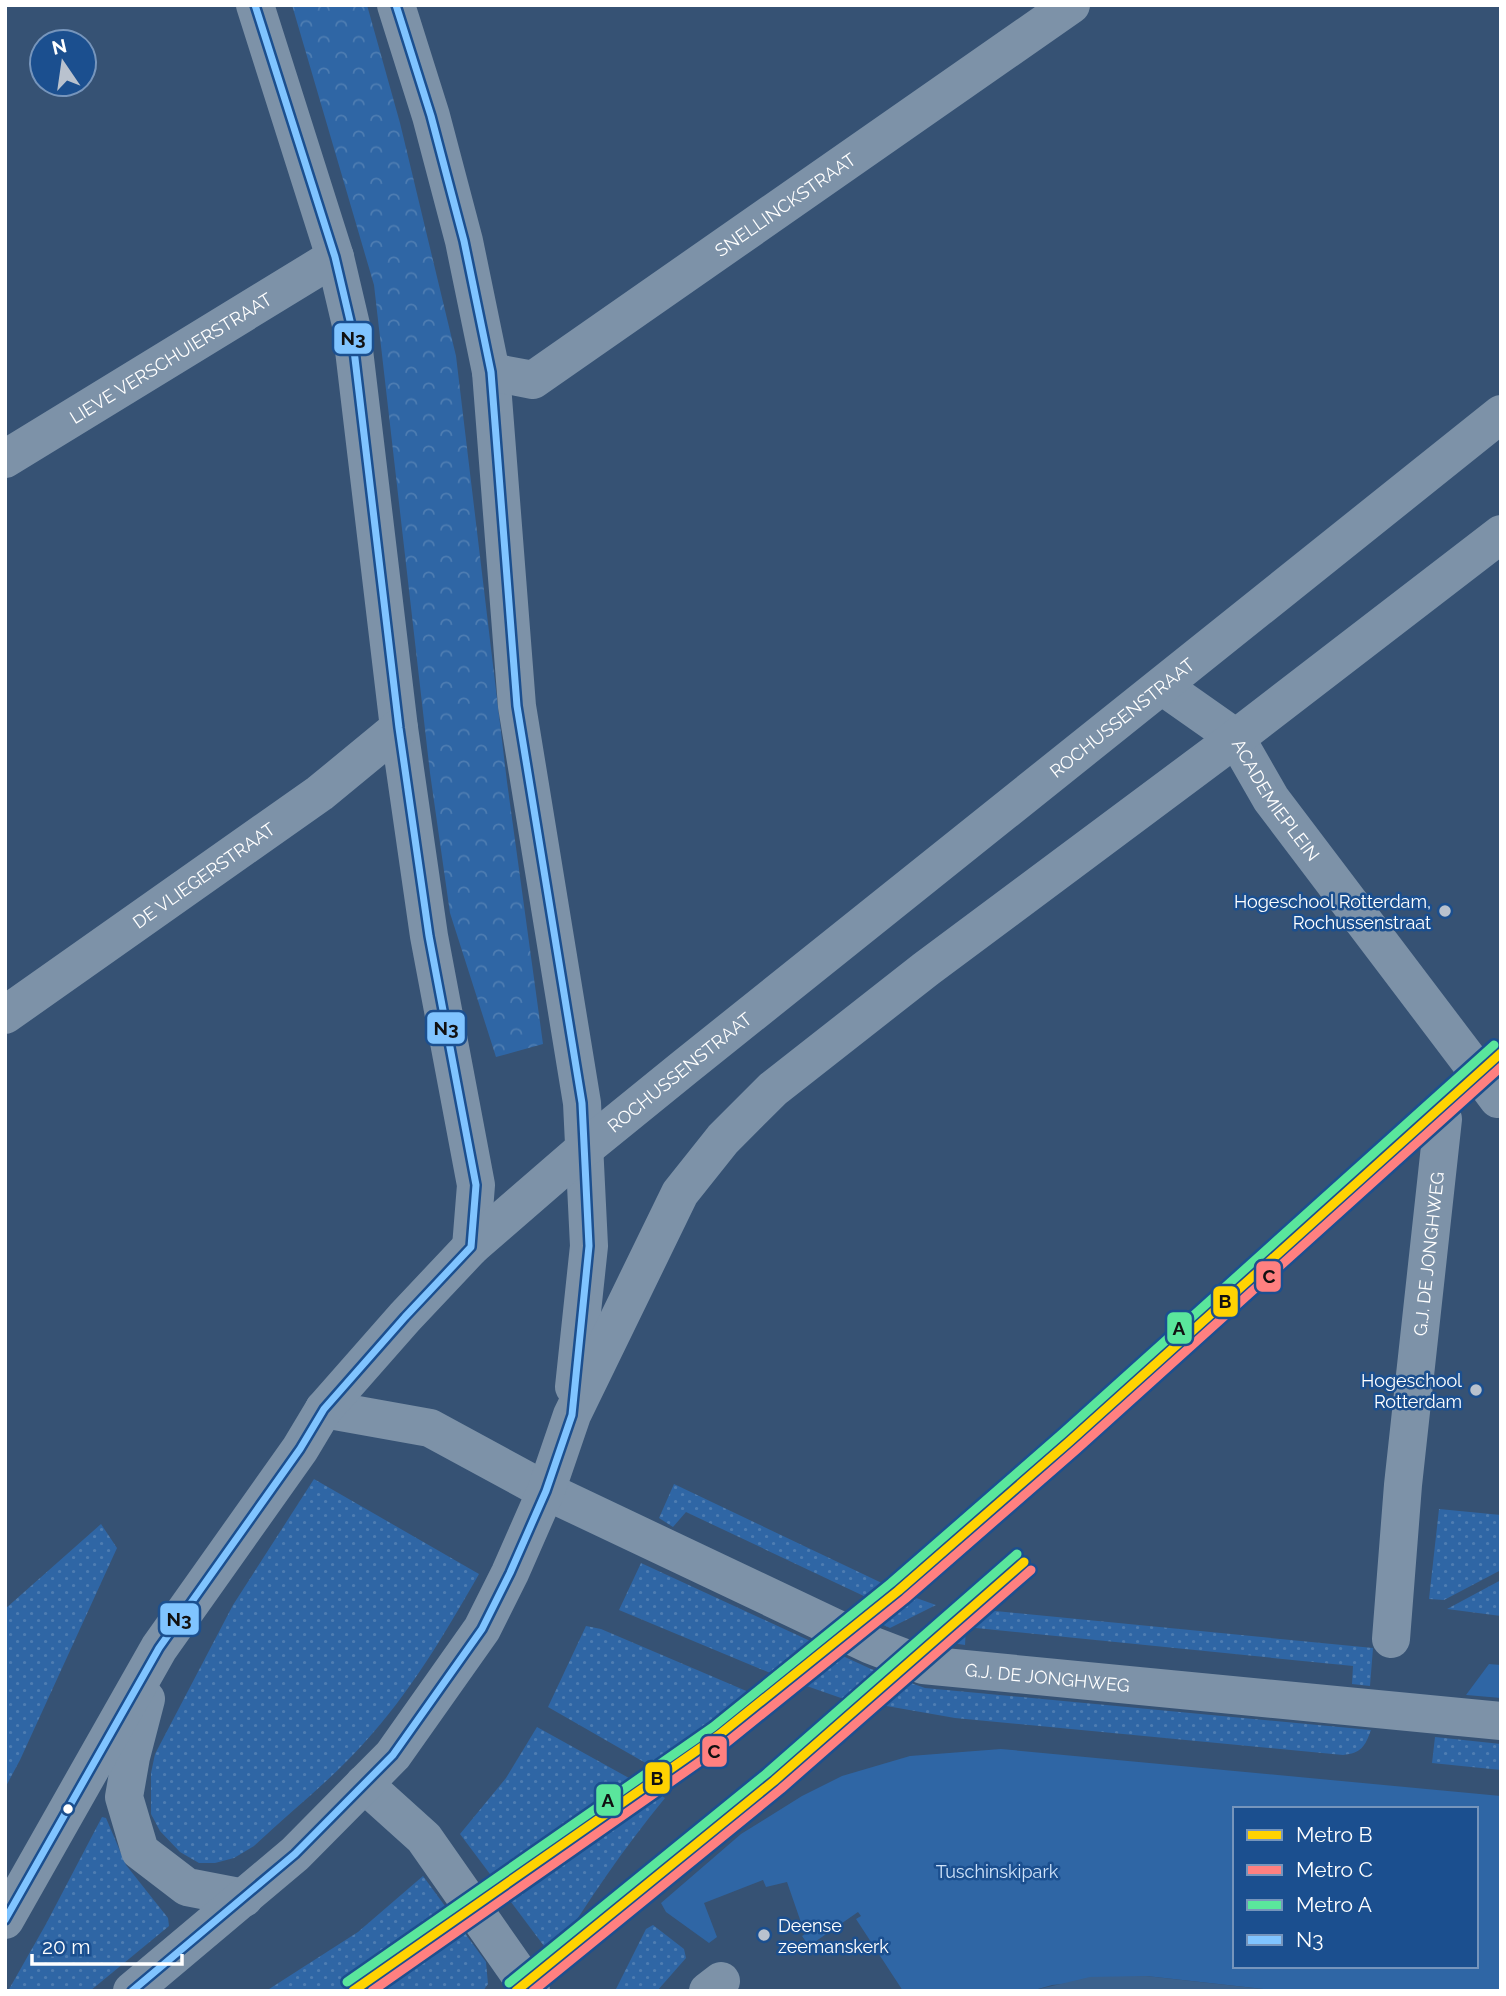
<svg xmlns="http://www.w3.org/2000/svg" width="1506" height="1996" font-family="Raleway,sans-serif">
  <style>
    .grass { fill: url(#grass-dots) }
    .forest { fill: url(#forest-crowns) }
    .green { fill: #2f66a5; fill-rule: evenodd }
    .water { fill: #3b618d }
    .lines { fill: none; stroke-linecap: round; stroke-linejoin: round }
    .minor { stroke: #7d92a8; stroke-width: 38 }
    .bus-1-casing { stroke: #1b4f8f; stroke-width: 12 }
    .bus-1 { stroke: #80c4ff; stroke-width: 7 }
    .metro-1-casing { stroke: #1b4f8f; stroke-width: 14 }
    .metro-2-casing { stroke: #1b4f8f; stroke-width: 14 }
    .metro-3-casing { stroke: #1b4f8f; stroke-width: 14 }
    .metro-1 { stroke: #ffd301; stroke-width: 9 }
    .metro-2 { stroke: #ff8080; stroke-width: 9 }
    .metro-3 { stroke: #5ae69c; stroke-width: 9 }
    .poi-dot { fill: #b9c2ce; stroke: #1b4f8f; stroke-width: 2.5 }
    .bus-dot { fill: #fff; stroke: #1b4f8f; stroke-width: 2.5 }
    .labels { text-anchor: middle; dominant-baseline: central; stroke-width: 5; stroke-linejoin: round; paint-order: stroke }
    .street-label { font-size: 18px; fill: #fff; stroke: #1b4f8f }
    .poi-label { font-size: 18px; fill: #fff; stroke: #1b4f8f; text-anchor: end }
    .park-label { font-size: 18px; fill: #cfe3fa; stroke: #1b4f8f }
    .line-badge { stroke: #1b4f8f; stroke-width: 2.5 }
    .pale-badge-label { font-size: 19px; text-anchor: middle; font-weight: bold; fill: #111 }
  </style>
  <defs>
    <pattern id="grass-dots" width="8" height="8" patternUnits="userSpaceOnUse" patternTransform="scale(1.75)"><rect width="8" height="8" fill="#2f66a5"/><path d="M2 2h.1M6 6h.1" fill="none" stroke="#4e7db2" stroke-width="1.8" stroke-linecap="round"/></pattern>
    <pattern id="forest-crowns" width="20" height="18" patternUnits="userSpaceOnUse" patternTransform="scale(1.75)"><rect width="20" height="18" fill="#2f66a5"/><path d="M2 6a3 3 0 1 1 6 0M12 15a3 3 0 1 1 6 0" fill="none" stroke="#4e7db2"/></pattern>
  </defs>
  <rect width="100%" height="100%" fill="#365274"/>
  <path class="grass" d="M314 1479 479 1574C446 1632 410 1693 364 1743 331 1780 290 1812 254 1846L234 1858 215 1863H199L180 1852 160 1831 151 1814V1773L155 1754 233 1605Z
    M674 1484 905 1594 936 1605 890 1628 857 1613 868 1598 686 1512 673 1527 659 1518Z
    M1439 1509 1501 1515V1570L1444 1600 1429 1599Z
    M101 1524 117 1548 20 1760 5 1788V1609Z
    M641 1563 871 1669 925 1688 1371 1730C1365 1747 1361 1753 1343 1755L955 1718 841 1698 775 1675 619 1610Z
    M1501 1580V1616L1447 1609Z
    M965 1608 1373 1648 1370 1686 1352 1684 1353 1666 966 1627 965 1645 913 1637Z
    M586 1626 601 1629 772 1702 721 1740 682 1776 670 1777 548 1707Z
    M537 1727 665 1798C623 1849 587 1902 553 1958L460 1834 506 1778Z
    M1435 1737 1501 1744V1770L1432 1763Z
    M102 1817 106 1818 126 1865 168 1918 169 1926 90 1991H8L46 1924Z
    M423 1876 486 1962 488 1984 483 1991H266L358 1932Z
    M653 1925 684 1949 686 1958 657 1991H615L646 1929Z"/>
  <path class="forest" d="M292 5H367L400 123 456 356 507 782 543 1044 496 1057 450 913 430 773 374 285Z"/>
  <path class="green" d="M1489 1664 1501 1665V1698L1466 1695Z
    M1001 1749 1501 1796V1991H1282L1146 1976 1052 1985 1031 1991H903L856 1919 861 1916 858 1912 809 1946 802 1936 805 1934 787 1882 766 1887 763 1880 704 1903 717 1937 709 1943 666 1912 661 1903 741 1834 802 1796 842 1776 910 1756ZM1235 1809H1476V1966H1235Z"/>
  <path class="water" d="M1146 1976 1282 1991H1031L1090 1977Z"/>
  <g class="lines">
    <g class="minor">
      <path d="M255 5 335 257 351 325 399 728 429 936 476 1185 471 1247"/>
      <path d="M396 5 431 116 464 241 491 372 517 706 582 1103 589 1246 574 1387"/>
      <path id="s1" d="M491 372 533 380 1071 5"/>
      <path id="s2" d="M5 459 335 257"/>
      <path id="s3" d="M1162 686 1236 738 1271 799 1486 1083 1498 1099 1501 1097"/>
      <path id="s4" d="M5 1015 320 793 399 728"/>
      <path id="s5" d="M324 1409 430 1428 546 1491 871 1645 923 1665 1501 1721"/>
      <path id="s6" d="M1391 1639 1403 1485 1443 1119"/>
      <path d="M146 1699 131 1757 124 1797 140 1851 187 1887 244 1898"/>
      <path d="M364 1784 424 1838 531 1991"/>
      <path id="s7" d="M5 1920 159 1648 300 1449 324 1409 405 1317 471 1247 584 1149 685 1067 1501 414"/>
      <path d="M132 1991 295 1854 393 1755 482 1629 510 1573 546 1491 572 1415 680 1193 723 1139 773 1089 926 969 1236 738 1501 534"/>
      <path d="M708 1991 721 1981"/>
    </g>
    <defs>
      <path id="bus-1" d="M5 1920 159 1648 300 1449 324 1409 405 1317 471 1247 476 1185 429 936 399 728 351 325 335 257 255 5
        M132 1991 295 1854 393 1755 482 1629 510 1573 546 1491 572 1415 589 1246 582 1103 517 706 491 372 464 241 431 116 396 5"/>
    </defs>
    <use href="#bus-1" class="bus-1-casing"/>
    <use href="#bus-1" class="bus-1"/>
    <defs>
      <path id="metro-1" d="M353 1991 719 1735 898 1591 1070 1441 1501 1053
        M516 1991 774 1781 1024 1562"/>
      <path id="metro-2" d="M372 1991 725 1744 905 1599 1077 1449 1501 1067
        M533 1991 781 1789 1031 1570"/>
      <path id="metro-3" d="M347 1982 713 1727 891 1583 1063 1433 1494 1045
        M509 1983 767 1773 1017 1554"/>
    </defs>
    <use href="#metro-1" class="metro-1-casing"/>
    <use href="#metro-2" class="metro-2-casing"/>
    <use href="#metro-3" class="metro-3-casing"/>
    <use href="#metro-1" class="metro-1"/>
    <use href="#metro-2" class="metro-2"/>
    <use href="#metro-3" class="metro-3"/>
  </g>
  <g class="poi-dot">
    <circle cx="1445" cy="911" r="7"/>
    <circle cx="1476" cy="1390" r="7"/>
    <circle cx="764" cy="1935" r="7"/>
  </g>
  <circle class="bus-dot" cx="68" cy="1809" r="6"/>
  <g class="labels">
    <g class="street-label">
      <text stroke="none"><textPath href="#s1" startOffset="350">SNELLINCKSTRAAT</textPath></text>
      <text stroke="none"><textPath href="#s2" startOffset="194">LIEVE VERSCHUIERSTRAAT</textPath></text>
      <text stroke="none"><textPath href="#s7" startOffset="1661">ROCHUSSENSTRAAT</textPath></text>
      <text stroke="none"><textPath href="#s3" startOffset="164">ACADEMIEPLEIN</textPath></text>
      <text stroke="none"><textPath href="#s4" startOffset="243">DE VLIEGERSTRAAT</textPath></text>
      <text stroke="none"><textPath href="#s7" startOffset="1094">ROCHUSSENSTRAAT</textPath></text>
      <text stroke="none"><textPath href="#s6" startOffset="387">G.J. DE JONGHWEG</textPath></text>
      <text stroke="none"><textPath href="#s5" startOffset="780">G.J. DE JONGHWEG</textPath></text>
    </g>
    <g class="poi-label">
      <text x="1431" y="901">Hogeschool Rotterdam,<tspan x="1431" dy="21">Rochussenstraat</tspan></text>
      <text x="1462" y="1380">Hogeschool<tspan x="1462" dy="21">Rotterdam</tspan></text>
      <text x="778" y="1925" text-anchor="start">Deense<tspan x="778" dy="21">zeemanskerk</tspan></text>
    </g>
    <g class="park-label">
      <text x="997" y="1871">Tuschinskipark</text>
    </g>
  </g>
  <g class="line-badge">
    <rect x="333" y="322" width="40" height="33" rx="7" fill="#80c4ff"/>
    <rect x="426" y="1011" width="40" height="34" rx="7" fill="#80c4ff"/>
    <rect x="1255" y="1260" width="27" height="33" rx="7" fill="#ff8080"/>
    <rect x="1212" y="1285" width="27" height="33" rx="7" fill="#ffd301"/>
    <rect x="1166" y="1311" width="27" height="34" rx="7" fill="#5ae69c"/>
    <rect x="159" y="1602" width="41" height="34" rx="7" fill="#80c4ff"/>
    <rect x="701" y="1735" width="27" height="33" rx="7" fill="#ff8080"/>
    <rect x="644" y="1761" width="27" height="34" rx="7" fill="#ffd301"/>
    <rect x="595" y="1783" width="27" height="34" rx="7" fill="#5ae69c"/>
  </g>
  <g class="pale-badge-label">
    <text x="353" y="345">N3</text>
    <text x="446" y="1035">N3</text>
    <text x="1269" y="1283">C</text>
    <text x="1225" y="1308">B</text>
    <text x="1179" y="1335">A</text>
    <text x="179" y="1626">N3</text>
    <text x="714" y="1758">C</text>
    <text x="657" y="1785">B</text>
    <text x="608" y="1807">A</text>
  </g>
  <rect width="1506" height="1996" fill="none" stroke="#ffffff" stroke-width="14"/>
  <rect x="1233" y="1807" width="245" height="161" fill="#1b4f8f" stroke="#7695bc" stroke-width="2"/>
  <rect x="1247" y="1830" width="35" height="10" fill="#ffd301" stroke="#7695bc" stroke-width="2"/>
  <text x="1296" y="1842" font-size="21" fill="#ffffff">Metro B</text>
  <rect x="1247" y="1865" width="35" height="10" fill="#ff8080" stroke="#7695bc" stroke-width="2"/>
  <text x="1296" y="1877" font-size="21" fill="#ffffff">Metro C</text>
  <rect x="1247" y="1900" width="35" height="10" fill="#5ae69c" stroke="#7695bc" stroke-width="2"/>
  <text x="1296" y="1912" font-size="21" fill="#ffffff">Metro A</text>
  <rect x="1247" y="1935" width="35" height="10" fill="#80c4ff" stroke="#7695bc" stroke-width="2"/>
  <text x="1296" y="1947" font-size="21" fill="#ffffff">N3</text>
  <g transform="translate(63 63) rotate(347)"><circle r="33" fill="#1b4f8f" stroke="#7695bc" stroke-width="2"/>
  <path d="M0-5L12 26L0 18L-12 26Z" fill="#b9c2ce"/>
  <text y="-10" font-size="19" font-weight="bold" text-anchor="middle" fill="#ffffff">N</text>
  </g>
  <path d="M32 1954v10h150v-10" fill="none" stroke="#ffffff" stroke-width="3.5"/>
  <text x="42" y="1954" font-size="21" fill="#ffffff" stroke="#1b4f8f" stroke-width="5" paint-order="stroke">20 m</text>
</svg>
